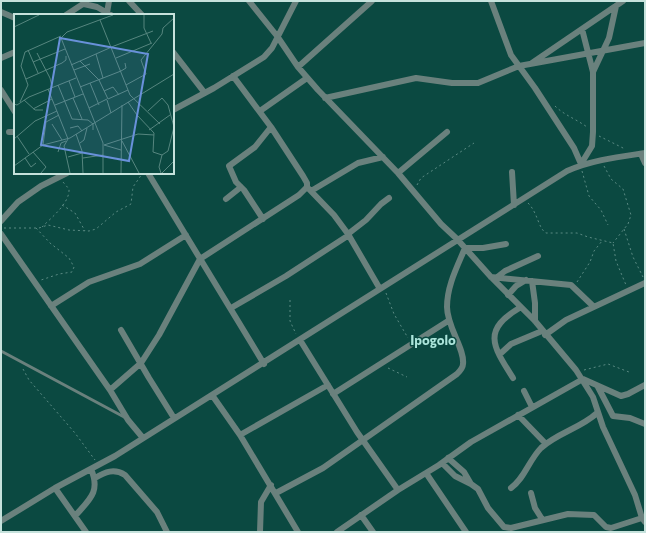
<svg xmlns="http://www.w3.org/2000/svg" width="646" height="533" font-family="Commissioner,sans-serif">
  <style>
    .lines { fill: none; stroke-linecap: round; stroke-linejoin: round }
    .path { stroke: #5a8a83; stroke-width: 1; stroke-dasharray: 2 3; stroke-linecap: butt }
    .lane { stroke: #6a817d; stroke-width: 3 }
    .street { stroke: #6a817d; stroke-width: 6 }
    .labels { text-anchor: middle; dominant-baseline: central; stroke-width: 3; stroke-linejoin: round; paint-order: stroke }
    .quarter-label { font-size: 13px; font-weight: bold; fill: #ace5db; stroke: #0b4941 }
    .inset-road { fill: none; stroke: #56867f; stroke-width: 1 }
    .view { fill: #6991da; fill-opacity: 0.15; stroke: #6991da; stroke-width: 2 }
    .inset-edge { fill: none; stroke: #c6e2dc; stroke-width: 2 }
  </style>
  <rect width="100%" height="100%" fill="#0b4941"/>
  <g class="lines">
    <path class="path" d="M555 106C564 115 576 119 587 127
      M599 136 625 149
      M604 166 611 179 623 189 631 215 628 224 613 243
      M582 171 589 196 601 210 608 225
      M417 185 421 178 474 143
      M528 203C538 213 538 228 546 233H577L588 237 613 243 616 261 626 285
      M62 205 75 213 85 231
      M42 227C51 218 70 203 69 189L63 182
      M4 228H39L48 225 69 230 89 231 96 229 116 212 131 204 133 187 142 174
      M36 228 50 243 69 258 74 267 72 272 59 274 41 280
      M624 229 633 257 643 277
      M577 282 590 262 594 251 602 241
      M386 293 394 314 408 338
      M290 300V321L296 334
      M388 368 407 377
      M23 369 29 380 75 433 95 460
      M584 370 608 364 629 372"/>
    <path class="lane" d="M1 351 126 418"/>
    <path class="street" d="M129 1 142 15
      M249 1 277 36 298 67 318 90 398 173 441 224 457 239 491 277 535 321 576 370 593 397 603 427 635 495 642 518 645 522
      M491 1 511 55 535 88 574 148 581 164
      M84 4 97 7 111 15
      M1 12 15 18
      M107 13 109 1
      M66 15 86 2
      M173 52 204 92
      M1 58 15 52
      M532 63 623 1
      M298 67 372 1
      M593 72 609 38 616 6
      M1 90 15 112
      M325 98 416 78 452 83H478L519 66 645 43
      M173 110 214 88 264 57 272 48 296 1
      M260 111 307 78
      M9 132H15
      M641 154 645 163
      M581 164 592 146 593 132V72L582 29
      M512 172 514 205
      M148 173 264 364
      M398 173 447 132
      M307 187 334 215 348 234 380 289
      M311 191 358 163 383 157
      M226 199 241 187
      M263 219 244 190 236 182 229 166 255 147 271 127
      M1 221 18 202 41 186 67 173
      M1 234 110 390 128 420 143 438
      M348 234 366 220 381 204 389 198
      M491 277 571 285 593 306
      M496 278 505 271 538 256
      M532 281 535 303V321
      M508 295 516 286 526 280
      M51 306 89 282 140 264 186 235
      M231 308 286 276 349 235
      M121 330 149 378 174 418
      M545 335 566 320 645 283
      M300 340 357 432 398 490
      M500 354 511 344 542 331
      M513 378C492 345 482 330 521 307
      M598 387 613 416 630 418 645 424
      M110 390 141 363 159 335 200 259 299 195 307 187V183L303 176 271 127 233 76
      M524 391 532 407
      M333 394 448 321
      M212 395 240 435 298 532
      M518 415 546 444
      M240 435 328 385
      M448 458 464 472 471 484 478 489 488 508 504 527 511 528 568 514 594 515 606 527 611 528 642 518
      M442 463 455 476 471 484
      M426 473 466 532
      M95 478C105 472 114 468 125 475L157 512 167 532
      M55 488 86 532
      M511 488C525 478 529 460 541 448 557 433 581 428 597 413
      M276 493 323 468 457 374C460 371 463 368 463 364 465 349 447 327 447 307 447 286 457 267 465 248H483L506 244
      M531 493 535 508 542 519
      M361 515 373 532
      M75 516C89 500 101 492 91 469
      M1 521 55 488 115 456 567 171C592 160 618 157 645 153
      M260 532 261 502 271 485
      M337 532 398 490 439 465 471 442 583 379 621 396 628 394 645 385"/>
  </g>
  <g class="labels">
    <g class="quarter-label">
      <text x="433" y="340">Ipogolo</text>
    </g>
  </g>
  <g transform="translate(14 14)">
    <rect width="160" height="160" fill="#0b4941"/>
    <path class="inset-road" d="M130 1V14L137 29M86 6 116 81 146 110M0 13 25 1M100 32 139 17M14 36 24 59M23 39 36 64 38 73M82 40 89 64M102 44 138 29M66 47 85 66 94 85 114 76M19 48 51 35M57 51 100 32M60 56 76 50M12 65 48 49 52 46V42M55 67 61 83M76 69 85 91M44 71 58 105 74 106 79 110V116M112 71 132 60 127 46 148 20 149 14 160 4M66 73 107 57 112 54 111 49M34 75 54 125 50 132 56 159M90 77 99 73 105 81M59 84 68 105M10 86 21 96H29M93 86 97 99M6 88 14 71 7 52 11 38 47 22M114 88 123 101 140 119 139 138 148 141M0 90 3 91 15 83 62 64M41 91 69 80M75 94 93 85M19 95 38 85M134 97 148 84 154 91 160 113 154 137 148 141 145 153 147 159M38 110 48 126M56 114 64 112 68 117M135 116 156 101M62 120 68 137 69 159M3 122 15 140M0 125 21 107 43 97M108 127 125 159M66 129 70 126 73 114M29 131 32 108 45 101M90 131 124 120 140 121M90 131 107 136M19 138 32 153 27 159M44 138 47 129 52 127M54 143 68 139M11 144 17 153 22 149M69 144 89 141M0 152 29 131 56 124 160 60M89 159V129L47 24 53 18 99 1M107 159 108 91M148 159 160 147"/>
    <path class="view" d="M46 24 134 40 115 147 27 131Z"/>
    <rect width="160" height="160" class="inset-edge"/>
  </g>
  <rect width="646" height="533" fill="none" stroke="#c6e2dc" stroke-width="4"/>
</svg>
